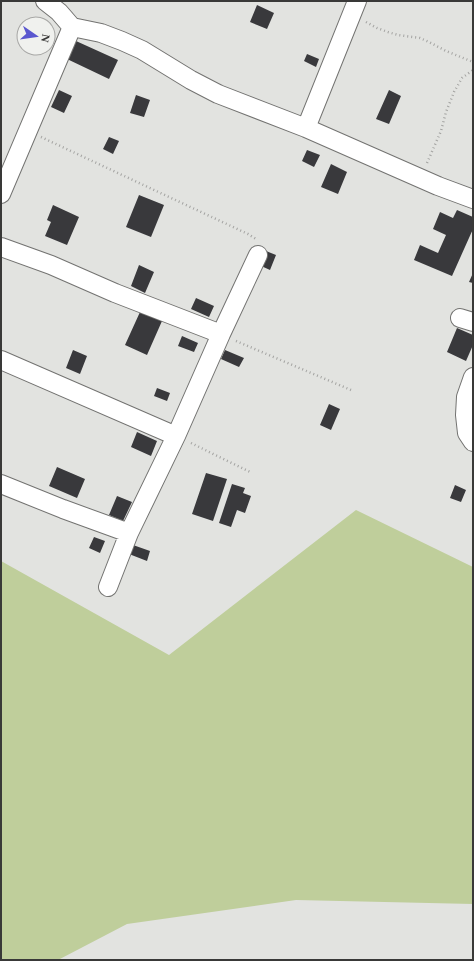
<svg xmlns="http://www.w3.org/2000/svg" width="474" height="961" font-family="'Times New Roman',serif">
  <style>
    .green { fill: #bfce9b }
    .building { fill: #39393c }
    .lines { fill: none; stroke-linecap: round; stroke-linejoin: round }
    .minor-casing { stroke: #737371; stroke-width: 20 }
    .path { stroke: #a4a4a2; stroke-width: 2.5; stroke-dasharray: 1 3; stroke-linecap: butt }
    .minor { stroke: #fff; stroke-width: 18 }
  </style>
  <rect width="100%" height="100%" fill="#e2e3e0"/>
  <path class="green" d="M356 510 473 567V904L296 900 127 924 58 960H1V561L169 655Z"/>
  <path class="building" d="M257 5 274 13 267 29 250 22Z
    M76 41 118 60 109 79 67 59Z
    M307 54 319 59 316 67 304 61Z
    M59 90 72 96 64 113 51 107Z
    M389 90 401 96 389 124 376 119Z
    M136 95 150 100 144 117 130 113Z
    M109 137 119 141 113 154 103 149Z
    M307 150 320 155 314 167 302 161Z
    M331 164 347 172 338 194 321 187Z
    M139 195 164 205 151 237 126 227Z
    M53 205 79 217 67 245 45 236 51 222 47 220Z
    M457 210 473 217V229L452 276 414 260 420 245 438 253 446 235 433 229 440 212 453 218Z
    M266 251 276 255 270 270 259 265Z
    M139 265 154 272 145 293 131 286Z
    M473 273V283L469 282Z
    M196 298 214 306 209 317 191 309Z
    M140 312 162 321 147 355 125 345Z
    M457 328 473 335V345L466 361 447 352Z
    M182 336 198 343 194 352 178 346Z
    M73 350 87 356 80 374 66 368Z
    M225 350 244 358 239 367 221 359Z
    M157 388 170 393 167 401 154 396Z
    M329 404 340 409 331 430 320 425Z
    M137 432 157 441 151 456 131 447Z
    M57 467 85 479 77 498 49 486Z
    M206 473 227 479 213 521 192 514Z
    M232 484 245 488 243 493 251 496 245 513 237 510 231 527 219 523Z
    M455 485 466 490 461 502 450 498Z
    M117 496 132 502 123 521 109 515Z
    M94 537 105 541 100 553 89 548Z
    M133 545 150 551 147 561 129 554Z"/>
  <g class="lines">
    <defs>
      <path id="minor" d="M45 1 59 12 72 27 101 33 122 41 142 50 191 80 218 94 306 128 438 186 473 199
        M306 128 357 1
        M1 194 72 27
        M1 247 51 265 115 293 221 334
        M460 318 473 322
        M1 360 176 436
        M473 377 466 397 465 415 467 433 473 442
        M1 484 63 509 129 533
        M108 587 129 533 176 436 221 334 258 255"/>
    </defs>
    <use href="#minor" class="minor-casing"/>
    <path class="path" d="M366 22 377 28 388 32 398 35 420 38 429 42 446 51 473 62
      M41 137 248 234 256 239
      M427 163 441 131 446 112 454 92 462 78 473 70
      M236 341 351 390
      M191 443 252 473"/>
    <use href="#minor" class="minor"/>
  </g>
  <rect width="474" height="961" fill="none" stroke="#393938" stroke-width="4"/>
  <g transform="translate(36 36) rotate(103)"><circle r="19" fill="#f0f1ee" stroke="#a7a7a5"/>
  <path d="M0-3L7 15L0 10L-7 15Z" fill="#5a57cf"/>
  <text y="-6" font-size="11" font-weight="bold" text-anchor="middle" fill="#393938">N</text>
  </g>
</svg>
